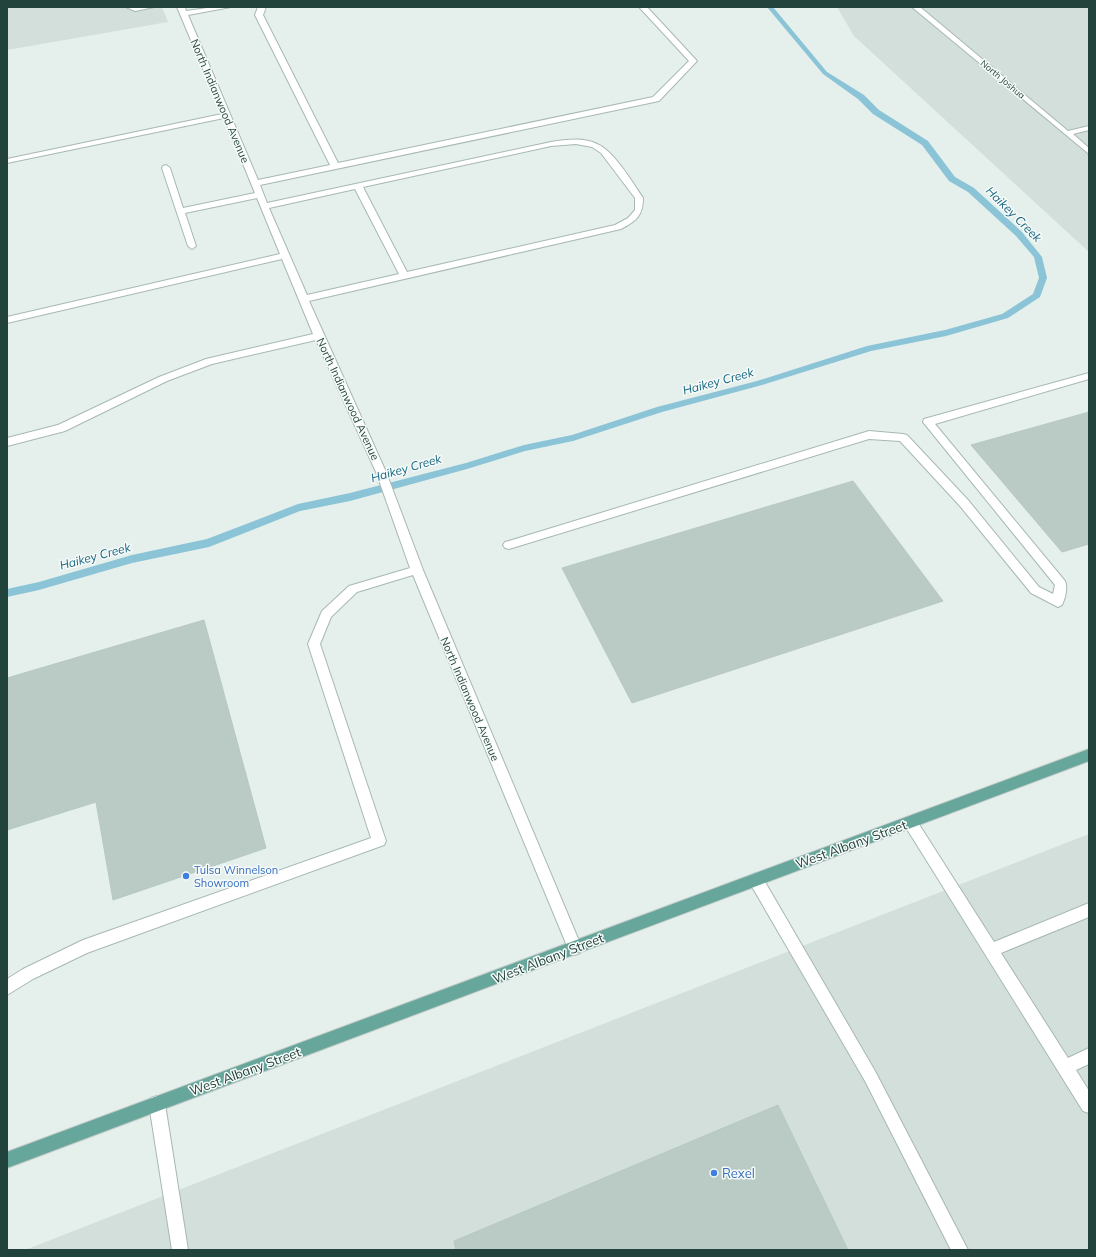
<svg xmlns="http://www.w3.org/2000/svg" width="1096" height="1257" font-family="Mulish,sans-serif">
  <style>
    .built { fill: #d3dfda }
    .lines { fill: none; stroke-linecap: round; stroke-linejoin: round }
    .stream { fill: #8ac4d6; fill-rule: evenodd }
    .building { fill: #bacac4; stroke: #b6c9c3 }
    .minor-casing { stroke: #a7b8b3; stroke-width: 2 }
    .major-casing { stroke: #c1cac8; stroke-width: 2 }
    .minor { fill: #fff; fill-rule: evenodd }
    .major { fill: #67a69b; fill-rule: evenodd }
    .shop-dot { fill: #3f7fe0; stroke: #f6fbf9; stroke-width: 1.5 }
    .labels { text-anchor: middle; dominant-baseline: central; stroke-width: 3; stroke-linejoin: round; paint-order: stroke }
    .far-street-label { font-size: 9px; fill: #22423c; stroke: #f6fbf9 }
    .street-label { font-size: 11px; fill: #22423c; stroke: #f6fbf9 }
    .shop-label { font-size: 11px; fill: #366cbe; stroke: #f6fbf9; text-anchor: start }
    .water-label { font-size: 12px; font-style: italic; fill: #186782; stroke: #f6fbf9 }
    .near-street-label { font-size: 13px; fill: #22423c; stroke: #f6fbf9 }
    .near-shop-label { font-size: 13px; fill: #366cbe; stroke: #f6fbf9; text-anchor: start }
  </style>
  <rect width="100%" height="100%" fill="#e5efeb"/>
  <path class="built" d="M7 7H162L168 22 7 50Z
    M837 7H1089V252L854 36Z
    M1089 834V1250H25Z"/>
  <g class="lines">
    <path class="stream" d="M767 7H773L827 72 864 95 879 110 928 141 955 177 974 188 1022 232 1042 257 1047 278 1040 297 1008 318 946 336 871 351 762 385 662 412 573 441 525 451 467 469 350 501 300 511 209 547 132 563 39 590 7 597V589L39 582 132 555 207 539 298 504 350 493 466 463 524 445 572 435 657 407 757 381 867 346 945 330 1002 314 1033 294 1039 278 1034 257 1016 236 968 192 949 181 922 145 873 114 858 99 823 74Z"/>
  </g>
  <path class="building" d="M1089 412V544L1062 552 971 445Z
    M853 481 943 601 632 703 562 568Z
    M204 620 266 848 113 900 96 802 7 830V678Z
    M778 1105 848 1250H456L454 1241Z"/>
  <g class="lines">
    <defs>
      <path id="minor" d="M126 7H154L135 11Z
        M177 7H185L186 11 214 7H231L188 15 258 180 330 165 255 15 258 7H266L263 15 338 163 653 97 689 61 639 7H647L697 61 659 101 260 185 267 203 551 142C566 140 583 137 597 144 614 151 633 183 643 198 643 216 636 221 621 229L309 301 386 472 423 570 582 948 580 953 575 955 570 953 413 575 357 592 331 617 320 644 386 841 384 845 87 953 33 979 7 995V979L23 969 83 940 371 838 308 644 322 611 349 586 410 568 376 472 316 340 212 364 167 381 65 431 7 446V438L58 425 159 377 206 359 313 334 282 259 7 323V317L280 254 257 198 185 213 196 246 192 249 188 246 162 168 163 166 166 165 170 168 183 208 255 193 224 118 7 163V159L222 114ZM576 144 592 147 601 153 635 198V210L628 218 615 225 407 272 363 187 551 146ZM355 189 399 274 307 295 269 208Z
        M912 7H920L1068 131 1089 126V130L1073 134 1089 148V154Z
        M1089 373V379L935 424 1065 581C1068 587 1065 599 1062 605L1058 607 1031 593 960 506 900 441 869 439 509 549 505 548 503 545 505 542 509 541 869 431 903 434 907 435 968 500 1039 587 1053 594 1055 585 923 422 924 419Z
        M910 816 915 818 994 942 1089 903V917L1001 953 1068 1058 1089 1048V1064L1076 1070 1089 1091V1113L1083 1111 905 826 903 822 905 818Z
        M756 873 761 875 875 1071 968 1250H951L865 1081 751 885 749 880 751 875Z
        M157 1096 163 1098 165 1104 188 1250H172L149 1104 151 1098Z"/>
      <path id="major" d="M1089 749V761L7 1168V1152Z"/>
    </defs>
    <use href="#minor" class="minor-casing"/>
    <use href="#major" class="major-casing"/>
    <use href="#minor" class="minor"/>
    <use href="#major" class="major"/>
  </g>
  <g class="shop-dot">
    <circle cx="186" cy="876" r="4"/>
    <circle cx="714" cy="1173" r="4"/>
  </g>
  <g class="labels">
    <g class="far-street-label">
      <text transform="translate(1003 79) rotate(40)">North Joshua</text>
    </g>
    <g class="street-label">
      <text transform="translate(220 101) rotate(67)">North Indianwood Avenue</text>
      <text transform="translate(348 399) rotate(65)">North Indianwood Avenue</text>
      <text transform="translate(470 699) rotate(67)">North Indianwood Avenue</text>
    </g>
    <g class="shop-label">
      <text x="194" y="870">Tulsa Winnelson<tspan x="194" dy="13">Showroom</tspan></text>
    </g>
    <g class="water-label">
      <text transform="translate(1014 214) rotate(45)">Haikey Creek</text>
      <text transform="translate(718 381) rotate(-15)">Haikey Creek</text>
      <text transform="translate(406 468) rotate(-16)">Haikey Creek</text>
      <text transform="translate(95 556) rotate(-15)">Haikey Creek</text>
    </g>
    <g class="near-street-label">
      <text transform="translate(851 844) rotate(-20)">West Albany Street</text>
      <text transform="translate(548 958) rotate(-21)">West Albany Street</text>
      <text transform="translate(245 1071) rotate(-20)">West Albany Street</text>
    </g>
    <g class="near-shop-label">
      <text x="722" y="1173">Rexel</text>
    </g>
  </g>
  <rect width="1096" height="1257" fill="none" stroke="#22423c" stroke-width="16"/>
</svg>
